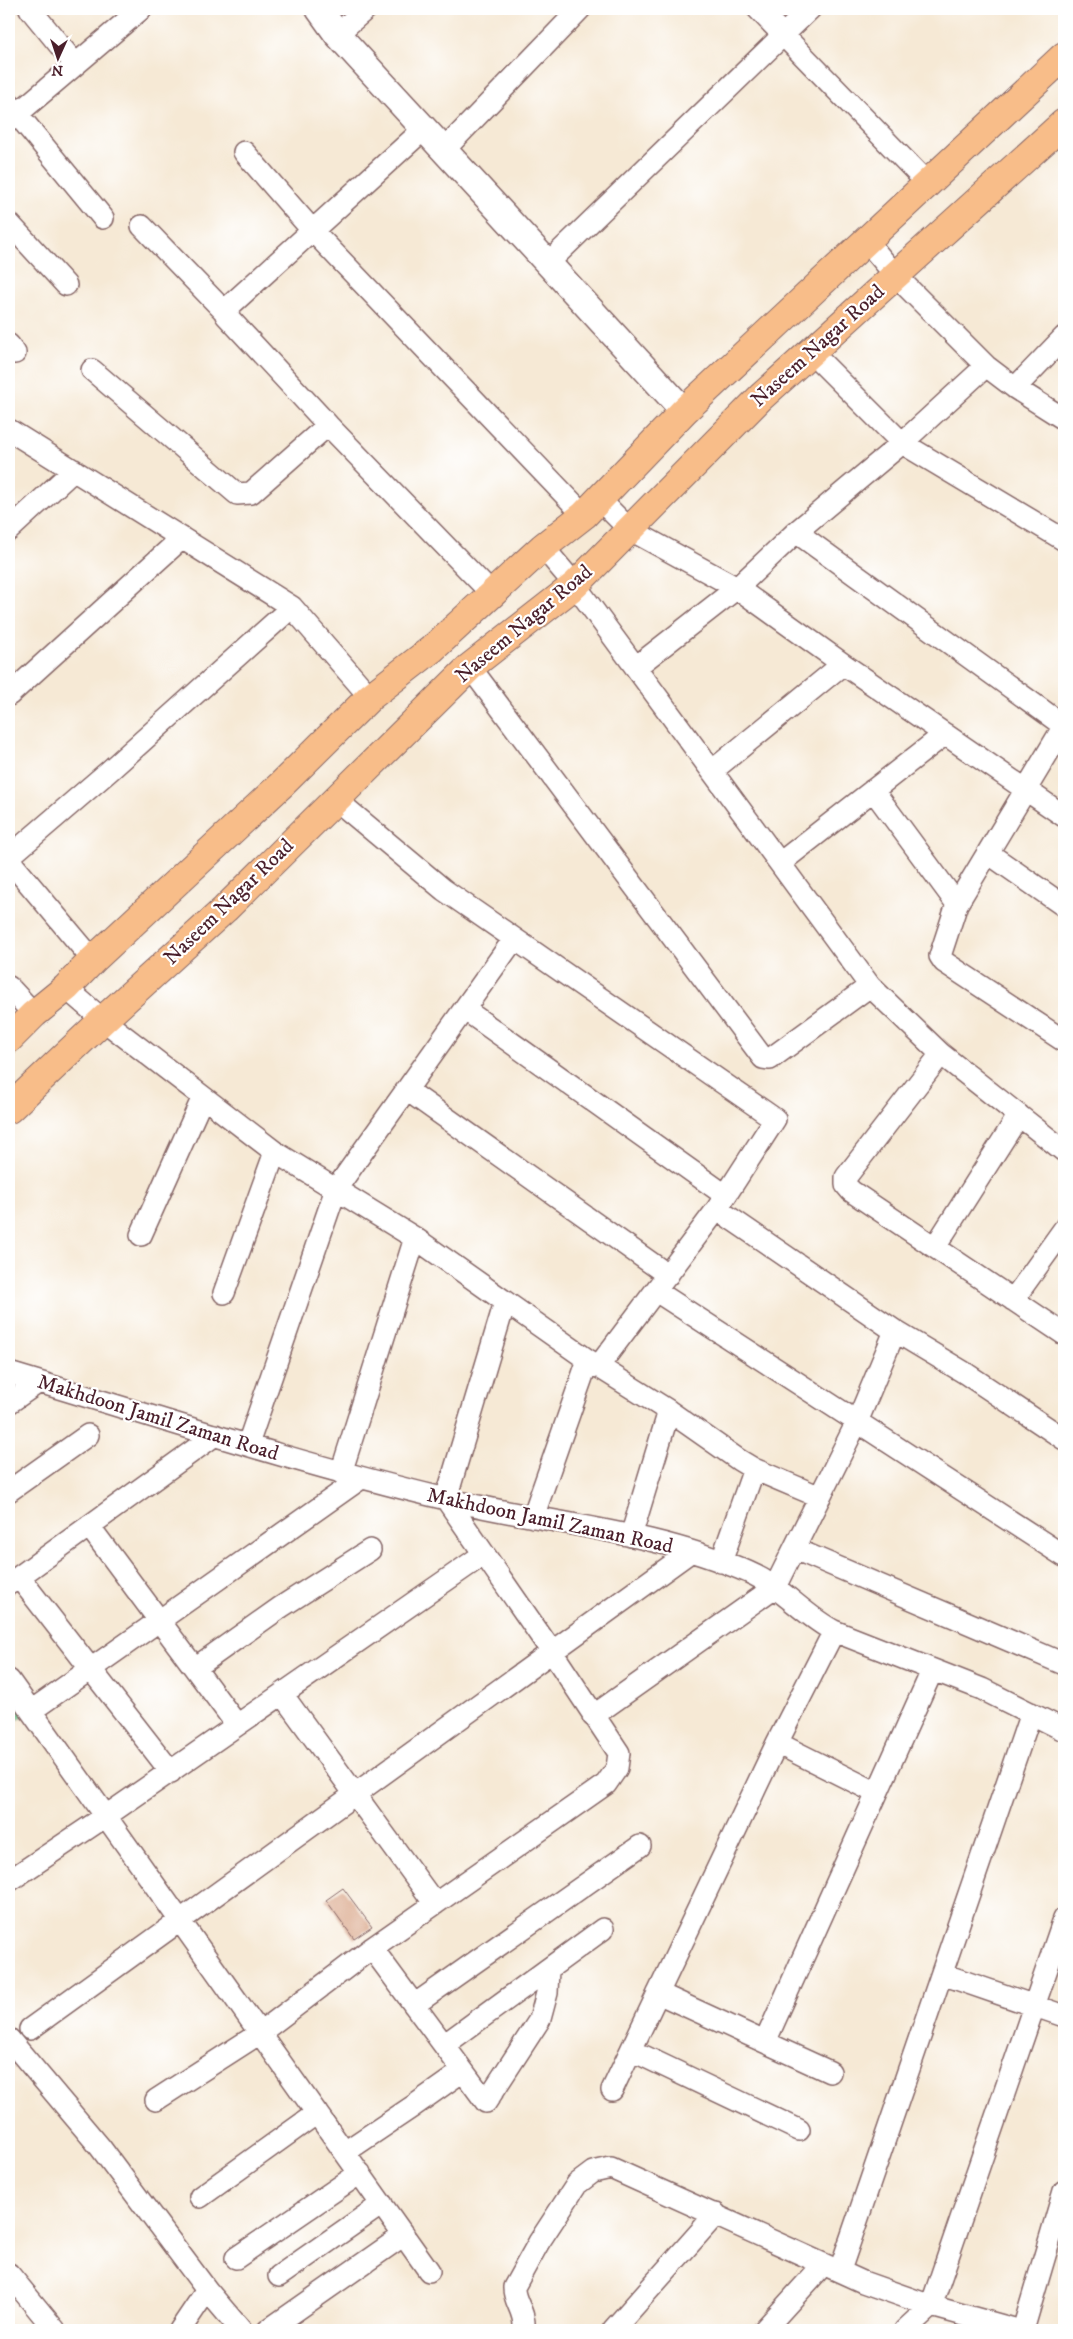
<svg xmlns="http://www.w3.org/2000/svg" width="1073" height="2339" font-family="'IM FELL DW Pica',serif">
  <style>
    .green { fill: #7ad49a; stroke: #627a62 }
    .building { fill: #d39775 }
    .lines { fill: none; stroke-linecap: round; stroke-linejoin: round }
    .minor-casing { stroke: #866666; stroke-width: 24 }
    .tertiary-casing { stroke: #866666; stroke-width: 29 }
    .primary-casing { stroke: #866666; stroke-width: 30 }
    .minor { stroke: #fff; stroke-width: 21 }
    .tertiary { stroke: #fff; stroke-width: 26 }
    .primary { stroke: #f8bd89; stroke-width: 28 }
    .labels { text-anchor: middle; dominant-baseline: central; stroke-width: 4.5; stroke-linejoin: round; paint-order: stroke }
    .street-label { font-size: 21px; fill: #4a1f2b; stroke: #fff }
  </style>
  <rect width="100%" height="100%" fill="#fff"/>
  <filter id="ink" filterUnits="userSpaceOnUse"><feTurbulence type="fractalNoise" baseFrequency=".02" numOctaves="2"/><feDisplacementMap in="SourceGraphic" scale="10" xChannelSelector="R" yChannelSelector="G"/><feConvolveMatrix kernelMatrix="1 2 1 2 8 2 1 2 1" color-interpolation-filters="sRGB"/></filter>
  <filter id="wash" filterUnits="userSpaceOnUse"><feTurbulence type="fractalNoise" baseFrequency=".0096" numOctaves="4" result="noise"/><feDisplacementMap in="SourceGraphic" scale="20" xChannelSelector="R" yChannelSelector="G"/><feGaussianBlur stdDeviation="1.12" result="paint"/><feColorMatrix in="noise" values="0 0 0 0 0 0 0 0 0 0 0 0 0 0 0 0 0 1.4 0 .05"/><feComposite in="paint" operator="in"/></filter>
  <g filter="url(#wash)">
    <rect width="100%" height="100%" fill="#f6e9d5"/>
    <path class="green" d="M9 1680 31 1711 9 1725Z"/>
    <g id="blocks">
      <path class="building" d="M343 1888 372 1927 354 1939 326 1900Z"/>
    </g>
  </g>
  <g filter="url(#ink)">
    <use href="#blocks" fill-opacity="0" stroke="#866666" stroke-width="1"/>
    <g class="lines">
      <defs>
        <path id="minor" d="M30 9 75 64
          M758 9 927 183
          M337 34 366 9
          M9 104 103 218
          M9 121 141 9
          M444 150 580 9
          M244 152 312 230 584 515
          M9 223 66 285
          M142 226 224 311 226 315 328 425 491 593
          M865 239 896 276 986 366 1015 388 1064 419
          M548 263 810 9
          M224 311 424 129
          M9 345 15 353
          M811 352 902 443 1064 540
          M92 370 237 494 251 493 328 425
          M1015 388 1064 337
          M9 430 292 607 370 697
          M600 500 629 529 737 588 843 664 1064 816
          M9 530 74 470
          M796 532 1064 726
          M470 667 763 1058 770 1059 870 986 575 585 543 547
          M636 667 737 588 796 532 902 443 986 366
          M9 695 182 538
          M1064 726 957 904 940 956 944 962 1064 1041
          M712 771 843 664
          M873 790 957 904
          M335 799 444 890 775 1119 717 1209 598 1367
          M988 853 1064 906
          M9 857 108 772 292 607
          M9 860 93 960
          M780 863 945 734
          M870 986 941 1054 1064 1151
          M9 987 34 1014
          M66 988 103 1020 275 1152 415 1238 588 1360 669 1411 739 1460 754 1469 820 1497
          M464 1009 725 1195
          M941 1054 846 1177V1185L851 1191 1064 1334
          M407 1090 668 1275
          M717 1209 895 1331 965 1373 1064 1439
          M141 1235 203 1097
          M935 1247 1019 1115
          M656 1291 1064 1556
          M224 1293 275 1152
          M1013 1300 1064 1229
          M9 1373C153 1416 296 1463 442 1498 543 1523 652 1530 748 1572 781 1586 803 1615 834 1631L982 1689 1064 1730
          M9 1403 39 1382
          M248 1444 336 1189 514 939
          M341 1473 415 1238
          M9 1491 88 1435
          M533 1517 588 1360
          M89 1526 237 1725
          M631 1536 669 1411
          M795 1549 1064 1664
          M721 1562 754 1469
          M19 1577 171 1772
          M9 1584 215 1435
          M195 1668 281 1607 370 1550
          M9 1680 429 2271
          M282 1694 435 1904
          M31 1711 360 1479
          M593 1716 775 1587 857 1422 895 1331
          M777 1743 877 1793
          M9 1881 106 1816 484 1554
          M372 1948 486 2102 540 2019 547 1993 548 1969
          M942 1974 1064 2016
          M658 1993 830 2072
          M414 2005 640 1846
          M30 2029 690 1552
          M9 2039 100 2147 207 2290 241 2330
          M765 2042 932 1671
          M444 2045 603 1929
          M631 2050 799 2130
          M612 2090 777 1743 834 1631
          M156 2100 260 2033 372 1948 606 1784 617 1768 619 1753 552 1652 446 1499 505 1302
          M345 2152 412 2107 463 2071
          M200 2197 317 2113
          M236 2258 360 2173
          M840 2270 1031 1713
          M9 2274 55 2330
          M279 2276 382 2204
          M180 2330 207 2290
          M268 2330 404 2235
          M524 2330C526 2311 513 2302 514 2287L539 2242 577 2184 593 2172 611 2168 863 2282 931 2306 1018 2330
          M613 2330 716 2214
          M764 2330 823 2265
          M905 2330 931 2306 1064 1919
          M1023 2330 1064 2191"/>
        <path id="tertiary" d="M319 9 337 34 684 411"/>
        <path id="primary" d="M9 1039 34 1014 66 988 93 960 282 784 370 697 432 649 543 547 584 515 684 411 1064 56
          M9 1109 103 1020 225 909 470 667 575 585 761 397 1064 123"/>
      </defs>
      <use href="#minor" class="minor-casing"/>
      <use href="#tertiary" class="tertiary-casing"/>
      <use href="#primary" class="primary-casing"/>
      <use href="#minor" class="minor"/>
      <use href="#tertiary" class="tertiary"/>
      <use href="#primary" class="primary"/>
    </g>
  </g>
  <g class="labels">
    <g class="street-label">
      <text transform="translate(818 346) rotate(-42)">Naseem Nagar Road</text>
      <text transform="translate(524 624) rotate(-40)">Naseem Nagar Road</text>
      <text transform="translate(229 902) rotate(-44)">Naseem Nagar Road</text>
      <text transform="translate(158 1418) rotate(17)">Makhdoon Jamil Zaman Road</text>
      <text transform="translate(550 1521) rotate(12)">Makhdoon Jamil Zaman Road</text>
    </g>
  </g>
  <rect width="1073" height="2339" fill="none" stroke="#fff" stroke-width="30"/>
  <g transform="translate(58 58) rotate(183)" stroke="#ffffff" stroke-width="4" paint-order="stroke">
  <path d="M0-4L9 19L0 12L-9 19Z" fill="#4a1f2b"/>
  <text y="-8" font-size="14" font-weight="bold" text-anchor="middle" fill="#4a1f2b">N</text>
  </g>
</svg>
